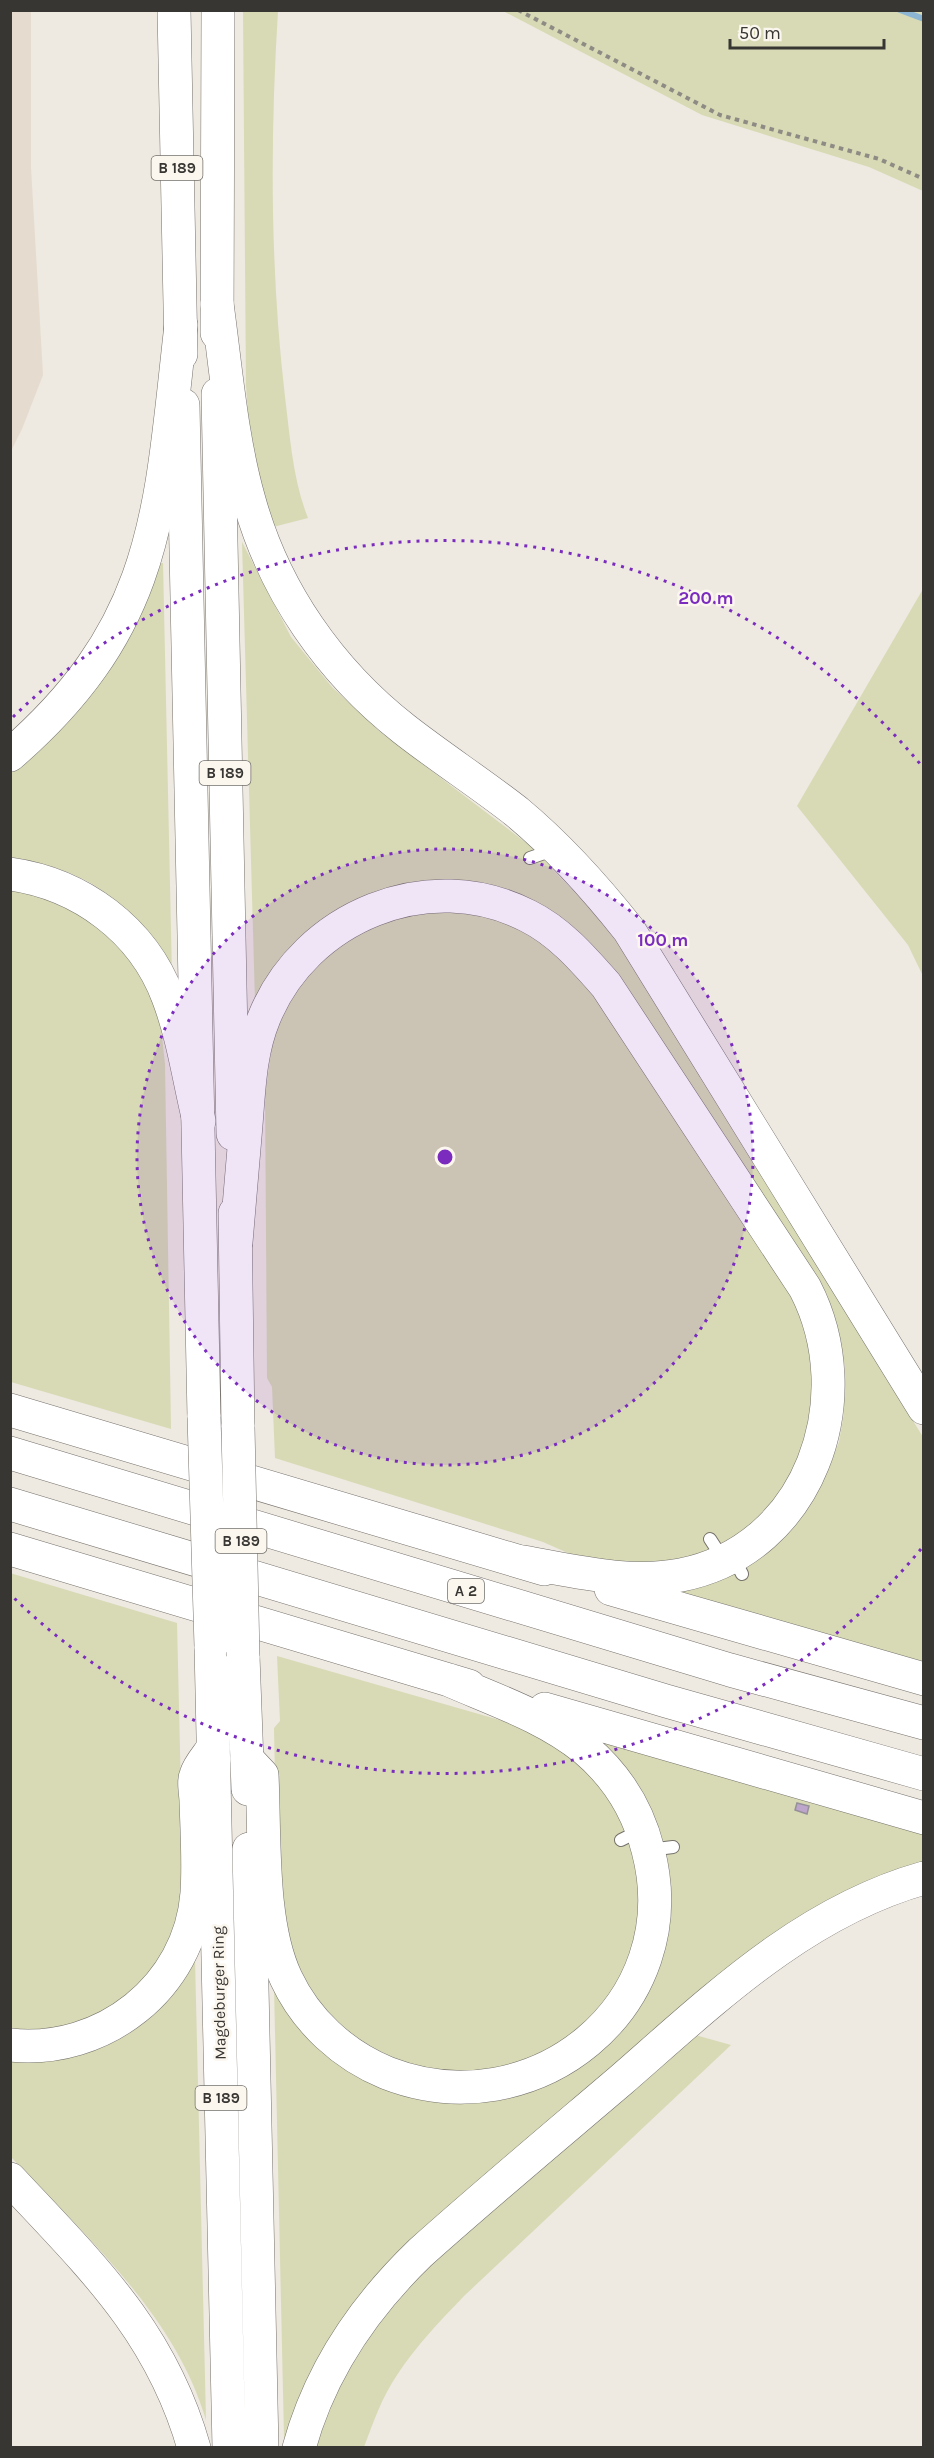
<svg xmlns="http://www.w3.org/2000/svg" width="934" height="2458" font-family="Karla,sans-serif">
  <style>
    .built { fill: #e5dbce }
    .green { fill: #d7dab4 }
    .lines { fill: none; stroke-linecap: round; stroke-linejoin: round }
    .stream { stroke: #8bb5d2; stroke-width: 6 }
    .building { fill: #bea5cb; stroke: #959198; stroke-width: 1.5 }
    .service-casing { stroke: #77726c; stroke-width: 14 }
    .trunk-casing { stroke: #77726c; stroke-width: 34 }
    .motorway-casing { stroke: #77726c; stroke-width: 34 }
    .path { stroke: #8e8b85; stroke-width: 4; stroke-dasharray: 4.5 4.5; stroke-linecap: butt }
    .service { stroke: #fff; stroke-width: 12 }
    .trunk { stroke: #fff; stroke-width: 33 }
    .motorway { stroke: #fff; stroke-width: 33 }
    .trunk-bridge-casing { stroke: #77726c; stroke-width: 34; stroke-linecap: butt }
    .trunk-bridge { stroke: #fff; stroke-width: 33 }
    .ring { fill: none; stroke: #7b2cbf; stroke-width: 3; stroke-dasharray: 3 6 }
    .labels { text-anchor: middle; dominant-baseline: central; stroke-width: 5; stroke-linejoin: round; paint-order: stroke }
    .shield { fill: #fbf6ee; stroke: #72706b; stroke-width: 1.5 }
    .shield-label { font-size: 15px; font-weight: bold; fill: #383633 }
    .street-label { font-size: 16px; fill: #383633; stroke: #fbf6ee }
    .centre { fill: #7b2cbf; stroke: #fbf6ee; stroke-width: 3 }
    .ring-label { font-size: 18px; text-anchor: middle; font-weight: bold; fill: #7b2cbf; stroke: #fbf6ee; stroke-width: 5; stroke-linejoin: round; paint-order: stroke }
  </style>
  <rect width="100%" height="100%" fill="#eee9e1"/>
  <path class="built" d="M31 10V168L43 375 22 429 11 451 10 11Z"/>
  <path class="green" d="M243 11H278C270 139 270 269 285 397 290 437 293 481 308 518L273 527 251 461 246 385Z
    M503 11H923V191L869 167 702 115Z
    M242 542 291 637 332 687 379 731 529 845 590 908 617 942 923 1437V1663L665 1593 706 1586 731 1574 784 1537 815 1497 839 1442 844 1413 845 1366 834 1320 818 1282 726 1137 616 975 427 884 255 1002Z
    M161 563H163L172 977C155 954 129 914 109 896 82 873 44 863 11 857V772C81 716 130 648 161 563Z
    M923 589 924 976H923L908 945 797 806Z
    M10 886 21 888 99 924 140 971 160 1018 165 1064 171 1429 11 1382Z
    M451 908 516 924 579 971 802 1310 819 1392 794 1478 740 1536 688 1561 593 1564 543 1542 275 1458 272 1387 267 1378 265 1094 273 1039 283 1012 312 967 375 921Z
    M10 1573 177 1623 183 1878 178 1925 163 1957 121 2004 65 2029 11 2030Z
    M277 1656 520 1726 567 1751 615 1799 639 1864 638 1935 620 1982 571 2039 496 2073 422 2070 361 2044 322 2009 294 1961 277 1873 274 1728 280 1721Z
    M601 1739 923 1830V1867L888 1877 413 2244 287 2437H284L274 1987 439 2101 482 2102 503 2099 541 2087 590 2059 666 1932 599 1744Z
    M193 1960H195L206 2420C175 2314 84 2235 11 2157V2061C89 2067 159 2032 193 1960Z
    M688 2033 731 2045 464 2296C440 2321 416 2346 397 2375 382 2397 373 2423 364 2447L307 2448 384 2303Z"/>
  <g class="lines">
    <path class="stream" d="M900 10 924 19"/>
  </g>
  <path class="building" d="M797 1803 809 1806 807 1814 795 1810Z"/>
  <g class="lines">
    <defs>
      <path id="service" d="M530 858 553 850
        M710 1539 723 1559
        M733 1556 742 1574
        M621 1840 641 1830
        M649 1850 673 1847"/>
      <path id="trunk" d="M174 10 181 354
        M217 333 218 10
        M218 394 233 1134
        M183 405 204 1417
        M235 1213 238 1427
        M211 1646 229 2448
        M243 1656 248 1789
        M249 1849 262 2448"/>
      <path id="motorway" d="M217 304C226 369 231 437 249 500 274 591 330 671 404 729 441 758 480 783 517 812 559 847 595 887 629 930L924 1408
        M10 755C161 624 160 509 181 325
        M10 874C81 884 143 930 168 997 183 1036 189 1080 199 1121
        M236 1242C239 1203 243 1164 246 1125 249 1088 250 1052 264 1018 305 916 429 865 528 916 560 932 583 959 606 985L805 1288C862 1398 811 1549 681 1575 629 1585 575 1571 523 1562
        M10 1410 544 1569
        M10 1453 730 1670 924 1723
        M10 1504 666 1701 924 1774
        M10 1549 469 1686
        M611 1589 924 1679
        M545 1709 924 1818
        M247 1759 262 1775C265 1836 260 1923 286 1978 306 2021 343 2055 387 2073 533 2130 689 2006 648 1850 638 1810 617 1776 585 1749 546 1717 495 1700 449 1680
        M10 2045C103 2055 190 1987 197 1893 199 1863 197 1832 196 1802 196 1794 193 1782 196 1775 199 1765 208 1756 213 1748
        M10 2179C90 2265 161 2331 194 2448
        M299 2448C320 2371 363 2308 420 2253 486 2194 553 2138 620 2081 712 2001 803 1912 924 1878"/>
    </defs>
    <use href="#service" class="service-casing"/>
    <use href="#trunk" class="trunk-casing"/>
    <use href="#motorway" class="motorway-casing"/>
    <path class="path" d="M518 10 720 115 879 159 924 179"/>
    <use href="#service" class="service"/>
    <use href="#trunk" class="trunk"/>
    <use href="#motorway" class="motorway"/>
    <defs>
      <path id="trunk-bridge" d="M204 1417 211 1646
        M238 1427 243 1656"/>
    </defs>
    <use href="#trunk-bridge" class="trunk-bridge-casing"/>
    <use href="#trunk-bridge" class="trunk-bridge"/>
  </g>
  <circle cx="445" cy="1157" r="308" fill="#7b2cbf" fill-opacity=".12"/>
  <g class="ring">
    <circle cx="445" cy="1157" r="308"/>
    <path d="M921 1549A617 617 0 0 1 13 1597M13 717A617 617 0 0 1 921 765"/>
  </g>
  <g class="labels">
    <g class="shield">
      <rect x="151.5" y="156" width="51" height="24" rx="4.5"/>
      <rect x="199.5" y="761" width="51" height="24" rx="4.5"/>
      <rect x="215.5" y="1529" width="51" height="24" rx="4.5"/>
      <rect x="448" y="1579" width="36" height="24" rx="4.5"/>
      <rect x="195.5" y="2086" width="51" height="24" rx="4.5"/>
    </g>
    <g class="shield-label">
      <text x="177" y="168">B 189</text>
      <text x="225" y="773">B 189</text>
      <text x="241" y="1541">B 189</text>
      <text x="466" y="1591">A 2</text>
      <text x="221" y="2098">B 189</text>
    </g>
    <g class="street-label">
      <text transform="translate(219 1993) rotate(-91)">Magdeburger Ring</text>
    </g>
  </g>
  <circle cx="445" cy="1157" r="9" class="centre"/>
  <g class="ring-label">
    <text x="706" y="604">200 m</text>
    <text x="663" y="946">100 m</text>
  </g>
  <rect width="934" height="2458" fill="none" stroke="#383633" stroke-width="24"/>
  <path d="M730 39v9h154v-9" fill="none" stroke="#383633" stroke-width="3"/>
  <text x="739" y="39" font-size="18" fill="#383633" stroke="#fbf6ee" stroke-width="4.5" paint-order="stroke">50 m</text>
</svg>
